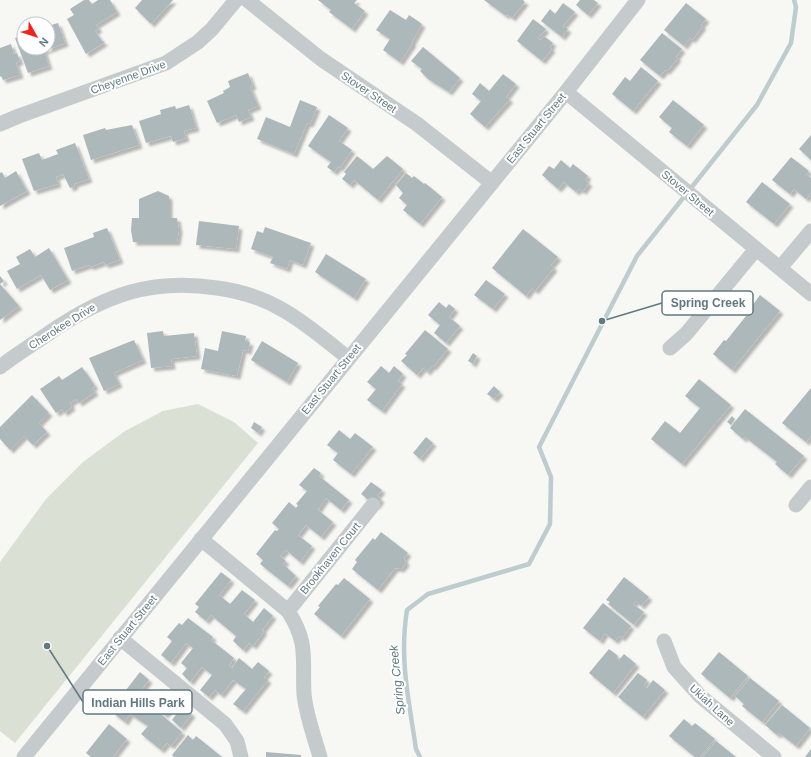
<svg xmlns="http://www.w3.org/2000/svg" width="811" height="757" font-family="Helvetica,sans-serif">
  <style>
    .green { fill: #dbe0d4 }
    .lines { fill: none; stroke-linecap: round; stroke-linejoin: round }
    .stream { stroke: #bdccce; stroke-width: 4.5 }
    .building { fill: #adb8bb; filter: url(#shadow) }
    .minor { stroke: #c5cacc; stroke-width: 15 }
    .labels { text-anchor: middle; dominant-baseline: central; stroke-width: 4; stroke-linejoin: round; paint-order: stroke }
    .street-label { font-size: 11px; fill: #607981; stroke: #fff }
    .water-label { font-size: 12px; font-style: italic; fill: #5a797c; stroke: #fff }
    .leader { fill: none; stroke: #607981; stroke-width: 1.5 }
    .callout-dot { fill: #607981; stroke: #fff; stroke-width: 1.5 }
    .callout { fill: #fff; stroke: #607981; stroke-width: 1.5 }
    .callout-label { font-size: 12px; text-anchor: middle; font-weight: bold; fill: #607981 }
  </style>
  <defs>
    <filter id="shadow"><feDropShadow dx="3.5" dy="3.5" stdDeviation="1" flood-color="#0004"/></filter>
  </defs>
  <rect width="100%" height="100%" fill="#f7f7f4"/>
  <path class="green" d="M198 404 234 422 258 443 15 743 0 731V562L46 499 83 462 125 431 163 411Z"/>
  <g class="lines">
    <path class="stream" d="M420 757 416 749C409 701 399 659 407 610L428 594 529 564 550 524 551 477 539 447 637 256 757 105 791 43 796 7 794 0"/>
  </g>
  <path class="building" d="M84 0H89L92 4 98 0H110L117 12 96 25 99 29 95 31 102 41 105 42 86 54 67 19 74 15 70 9Z
    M142 0H173L151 24 135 8Z
    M318 0H357L354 3 365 11 352 29 329 12 331 10Z
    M484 0H523L525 2 512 18 507 14 506 16Z
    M580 0H594L598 3 588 15 576 5Z
    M563 3 575 12 563 26 568 29 562 37 541 21 550 9 555 14Z
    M686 3 706 19 701 25 703 26 692 40 690 38 684 46 664 30Z
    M390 10 406 20 409 15 422 24 412 42 413 43 400 62 383 50 390 39 376 30Z
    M533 19 546 29 538 38 540 40 544 36 553 43 550 47 552 49 542 61 517 41Z
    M58 23 65 43 44 51 49 66 28 73 15 38 24 35V48H48V26Z
    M662 33 682 49 676 57 678 58 667 71 665 70 660 76 640 60Z
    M11 44 14 54 17 53 20 61 16 63 20 75 3 80 1 76 0 77V48Z
    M423 47 460 78 449 92 428 79 420 71 422 69 411 61Z
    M641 67 658 81 633 111 612 94 625 77 630 81Z
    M248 73 253 86 250 87 258 106 248 110 251 117 239 122 236 115 217 123 207 101 224 93 223 91 230 87 228 81Z
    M503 74 516 84 506 97 510 99 485 127 470 114 481 101 472 94 480 83 489 91Z
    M300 100 317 107 310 124 307 123 294 154 257 139 266 117 290 127Z
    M673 100 704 125 687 146 669 132 672 128 659 117Z
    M189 105 196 128 184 131 186 138 173 142 171 136 146 143 139 121 161 114 160 110 175 106 176 109Z
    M329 115 348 128 339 141 352 150 340 168 338 167 334 172 327 167 331 162 308 146Z
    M132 125 139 145 91 160 83 135 105 128 106 130Z
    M811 135V160L799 149Z
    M75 143 89 179 74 184 75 186 70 188 63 174 56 177 58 184 34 191 22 159 39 153 42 160 58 154 56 150Z
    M357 156 373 169 387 156 403 169 378 200 354 180 350 185 342 179 346 174 344 172Z
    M791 157 809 171 806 174 811 178V193L806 199 794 189 790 194 772 180Z
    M561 160 570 168 573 164 588 176 585 180 589 183 583 191 579 189 576 192 564 182 558 189 542 175 549 166 554 169Z
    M16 171 27 191 0 206V173L2 172 5 178Z
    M406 173 412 178 414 176 424 184 425 183 442 197 420 224 403 210 407 205 399 198 403 193 396 185Z
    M762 182 790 204 774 224 746 202Z
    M158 191 169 196V218H177L179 230 177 242H133L131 230 132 218H139V199Z
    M199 221 239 226 236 249 196 245Z
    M265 227 311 243 303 265 290 260 287 269 270 263 273 257 251 249 257 231 263 233Z
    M107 228 120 260 105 265 104 262 90 267 89 265 72 271 64 248 94 237 93 233Z
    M523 229 558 257 551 265 554 268 535 291 532 288 526 296 492 268Z
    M49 248 68 280 50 290 41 275 17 289 7 271 20 264 16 257 30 249 35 257Z
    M326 254 366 279 354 298 315 272Z
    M0 276 4 281 0 284Z
    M486 280 505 294 493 309 474 295Z
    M0 284 19 306 0 320Z
    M760 295 780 311 732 370 713 354 724 340 726 341 750 311 749 310Z
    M439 302 446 308 449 304 455 309 449 317 460 326 446 343 434 333 440 325 428 315Z
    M425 330 448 349 433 367 432 366 427 372 423 368 417 375 401 361 407 355 405 354Z
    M163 331 164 336 194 333 197 356 171 359 172 366 151 368 147 333Z
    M222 331 246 336 245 341 250 342 248 351 243 350 237 376 201 369 205 348 218 351Z
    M134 340 143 360 114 373 119 384 104 391 89 358Z
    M262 341 298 363 287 382 251 360Z
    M473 353 477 356 473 364 468 361Z
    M381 366 389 373 394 366 403 374 398 381 402 384 382 411 367 400 376 389 367 382Z
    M82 367 95 386 92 388 95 392 79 403 76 399 70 403 72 407 64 413 62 409 56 413 40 389 59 376 62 380Z
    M699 379 731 405 682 464 651 439 665 421 680 433 700 408 685 396Z
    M494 386 500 392 494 399 487 394Z
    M811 388V436L806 442 782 423Z
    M32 395 49 413 39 423 47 432 33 445 24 436 10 450 0 439V427Z
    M745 409 804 456 788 475 775 464 777 462 745 437 743 439 730 428Z
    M732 416 735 419 731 425 727 422Z
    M254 422 262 427 258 433 251 428Z
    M339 430 350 439 355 433 373 447 351 474 333 460 338 453 327 445Z
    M426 437 433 443 420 459 413 453Z
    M314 468 321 473 319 476 349 500 341 510 326 498 323 502 318 510 333 522 321 537 306 525 298 535 312 546 300 562 286 550 280 556 286 561 283 564 296 576 288 586 260 564 263 560 256 554 275 530 277 531 279 529 272 523 289 502 296 508 298 505 296 504 307 491 299 485Z
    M371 482 382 490 377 496 381 499 376 506 361 494Z
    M381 532 408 553 404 558 406 563 401 569 395 568 378 590 352 569 357 562 355 560 373 538 375 540Z
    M221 572 231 580 219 595 230 604 242 590 255 600 244 614 253 622 264 608 273 616 262 630 264 631 253 646 249 643 243 650 233 641 236 636 211 615 206 621 195 612 199 607 195 604Z
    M624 577 649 597 641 606 636 601 633 604 644 612 634 625 608 604 610 602 606 600Z
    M344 578 370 599 341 636 314 614 320 607 318 606 336 584 338 585Z
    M603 603 631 626 622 638 619 636 615 641 605 633 600 641 583 628Z
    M188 618 213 637 211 640 234 658 229 665 232 668 239 658 252 669 258 662 269 671 264 677 268 680 243 711 233 704 246 689 233 680 221 695 215 690 209 697 200 690 212 675 202 667 190 682 182 674 187 668 181 663 193 648 186 643 171 663 161 655 172 641 167 637 179 623 182 625Z
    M609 649 618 656 617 658 619 660 624 654 636 664 613 693 589 673Z
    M719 652 748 676 730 698 701 674Z
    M140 672 149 680 139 693 150 704 161 689 177 701 165 715 157 709 156 710 182 732 171 746 167 743 161 750 141 734 148 726 130 714 125 722 113 713 118 707 115 704Z
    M638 673 647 680 644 685 647 688 653 680 665 690 643 717 618 697Z
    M750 678 779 701 762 722 742 706 744 704 735 696Z
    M782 705 810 728 796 746 779 733 777 735 765 725Z
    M182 706 192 714 181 728 172 720Z
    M684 719 692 726 695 723 715 739 700 757H695L669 736Z
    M109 724 127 739 113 757H91L86 753Z
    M188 735 193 740 196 736 222 757H174L172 755Z
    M716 741 736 757H703Z
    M811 749V757H805Z
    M266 752 301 755V757H266Z"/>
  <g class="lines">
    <path class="minor" d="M247 0 321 59 417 124 492 183
      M566 92 811 294
      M0 124 19 116 166 63 198 42 212 29 236 0
      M780 268 811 231
      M670 348 686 334 756 249
      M0 367C17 354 35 343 52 331 105 295 152 278 217 288 239 291 263 298 283 310 306 323 327 341 348 358
      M796 505 811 487
      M201 539 288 611C309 644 302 658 304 694 306 715 314 736 320 757
      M288 611 373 505
      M120 638 225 724 237 741 241 757
      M664 641 674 667 700 696 774 757
      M24 757 566 92 638 0"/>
  </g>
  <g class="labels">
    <g class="street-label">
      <text transform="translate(128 77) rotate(-20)">Cheyenne Drive</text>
      <text transform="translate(369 92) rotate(34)">Stover Street</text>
      <text transform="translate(536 128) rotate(-51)">East Stuart Street</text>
      <text transform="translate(688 193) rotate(40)">Stover Street</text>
      <text transform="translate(62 326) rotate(-32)">Cherokee Drive</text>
      <text transform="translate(331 379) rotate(-51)">East Stuart Street</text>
      <text transform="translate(330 558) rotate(-51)">Brookhaven Court</text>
      <text transform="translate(127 630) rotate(-51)">East Stuart Street</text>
      <text transform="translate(712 705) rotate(42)">Ukiah Lane</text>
    </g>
    <g class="water-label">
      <text transform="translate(397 680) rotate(-96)">Spring Creek</text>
    </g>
  </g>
  <path class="leader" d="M602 321L662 303M47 646L83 702"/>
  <g class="callout-dot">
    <circle cx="602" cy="321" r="4"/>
    <circle cx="47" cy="646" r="4"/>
  </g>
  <g class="callout">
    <rect x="662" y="291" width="91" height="24" rx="4"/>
    <rect x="83" y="690" width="109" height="24" rx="4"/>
  </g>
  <g class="callout-label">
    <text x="708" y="307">Spring Creek</text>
    <text x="138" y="707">Indian Hills Park</text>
  </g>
  <g transform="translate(36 36) rotate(129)"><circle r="19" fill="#ffffff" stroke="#bfc9cd"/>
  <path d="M0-3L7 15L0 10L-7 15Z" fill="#f1241a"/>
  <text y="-6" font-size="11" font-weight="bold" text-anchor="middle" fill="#607981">N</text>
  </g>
</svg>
